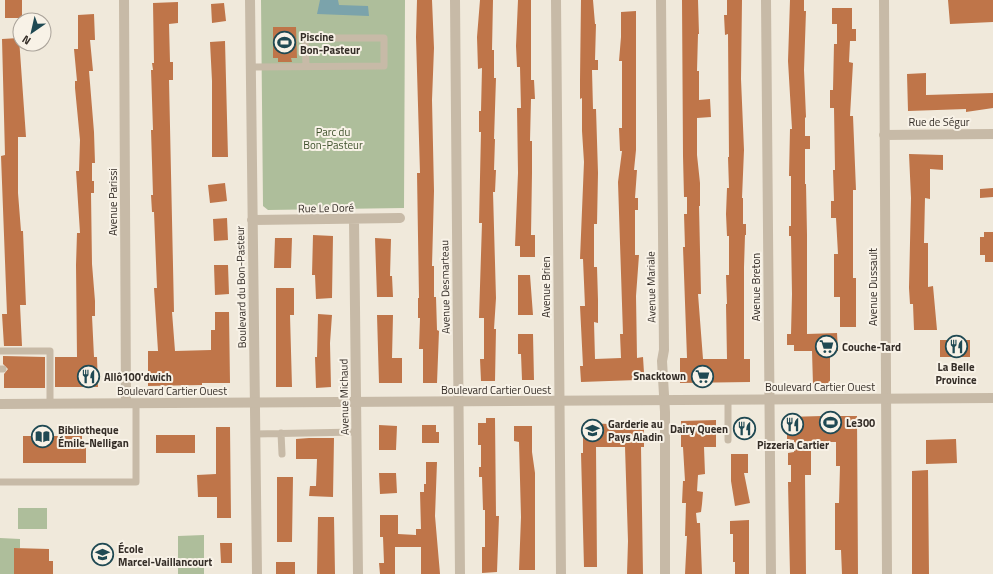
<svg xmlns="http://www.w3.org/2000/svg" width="993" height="574" font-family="'Titillium Web',sans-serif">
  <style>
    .green { fill: #aebe9b }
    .water { fill: #7ba3ab }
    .building { fill: #bf7549 }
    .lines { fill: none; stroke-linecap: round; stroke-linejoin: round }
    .service { stroke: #c7baa7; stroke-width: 7 }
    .minor { stroke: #c7baa7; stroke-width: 10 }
    .tertiary { stroke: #c7baa7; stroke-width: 10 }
    .labels { text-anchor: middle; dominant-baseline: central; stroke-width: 4; stroke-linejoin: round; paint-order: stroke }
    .poi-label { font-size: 11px; font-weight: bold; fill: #342d27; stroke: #f8f2e7; text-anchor: start }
    .street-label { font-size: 11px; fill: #342d27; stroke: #f8f2e7 }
    .park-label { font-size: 11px; fill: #3f512c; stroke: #f8f2e7 }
  </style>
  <rect width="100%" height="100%" fill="#f0e9db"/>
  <path class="green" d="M261 0H405L404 208 268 210 263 206Z
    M18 508H47V529H18Z
    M204 535V574H178V536Z
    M0 538 20 539V548H14V574H0Z"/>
  <path class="water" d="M320 0H338L339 5 368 6 369 16 317 14Z"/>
  <path class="building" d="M5 0H22V18H5Z
    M417 0H432L434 48 432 100 434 191 432 266H434V297H436L437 330 439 331 437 383H423V349H419L420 318H418V298H419L417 173H420L416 37Z
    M480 0H493L492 50H494V78H496L494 139H495L494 170H496L495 192H493L496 298 494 329H496L495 381H481L480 359H484V318H479L482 223H479L481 132H479V111H481L482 68 478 69 477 37Z
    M518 0H531V80H534L535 99H531L530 141H532V173L531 235H535V257H520V246H515L518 173 517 108H521L520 67H517L516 46Z
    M581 0H593L595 24H596L595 60H598V70H592L593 109H596L598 173 597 224H594V267H597L598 300V323L594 322 595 359 621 358 620 334H623L618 182 622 151H620L619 128H622V61H619L621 37V12L636 11V150L634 170H637L635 198H638V210H635V255H639L636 296 637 358 643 357 644 373H637V380L581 382 580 366H583L580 306H585L583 259H580L584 162 582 131V98L580 99V80Z
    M682 0H698L699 34H698L697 71H699V100L710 99 711 117 697 118V155L700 183V206H699L701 294H698L703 359H727L726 304H727L726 275H729V236H727L726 214 727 188H729L728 157H729L728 34 725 35 724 15H727V0H742L741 79 744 150 742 198H743V224H746V235H745L744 267V359H750V382L680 383V358H687L683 247H685L684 214H687V197H684L683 156Z
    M790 0H804V11H806L804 70 806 117 805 118V136H810V149H805V184H806L807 235V334L837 333 838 351H830V384L813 385 812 351H794V345H787V334H791L792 294 791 236H789V226H791V176H789L790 129H792L788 61Z
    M948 0H993V22L950 24Z
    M178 2V23L169 24 170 62H173V80H169L174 312H172L175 351 211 350V330H215V312H229L230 383H202V385L148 386V351H158L154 288H157L154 212H152L151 195H153L151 130H153L151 70H153L152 63H154L153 3Z
    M224 3 226 21 212 23 211 4Z
    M832 8H852V29H856V41H850L849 62 853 63 850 116H853L856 190H853V278H856V327H840V297H834V254H838L836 218H831V201H834L833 170H835L834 108H830V90H833L834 44H837V24H832Z
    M94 14 95 40H90L93 71H89L94 132 95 163H92V181H94V193H91L92 264 95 301V316H92L94 357H97L98 387H55V357H77L76 265 77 233H80L76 171H79L80 140 75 88V81H77L74 49H78V15Z
    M273 27H296L297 58H291L292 62H278V58H273Z
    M19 38 26 137H18V193L21 231H23L26 305H20L22 346H4L2 314H7L1 156 5 155 2 39Z
    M225 41 228 157H212V81L210 42Z
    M926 73V95L993 93V108L966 112V109L908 111 907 74Z
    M909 154 943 155V170L930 169V199L925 198 924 243H928V287L933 286 937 330H914L913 304H910L909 288 911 198Z
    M225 183 227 201 210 203 208 185Z
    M993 188V197L980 198V189Z
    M227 218 228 240 214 241 213 219Z
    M984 232H993V262H985V255H980V237H984Z
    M313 235 333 236 332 298 316 299 315 275H312Z
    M275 238H292L291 268H274Z
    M375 238 391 239 390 276H392L393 297H377Z
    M214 265H228L229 294 215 295Z
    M518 275H530L533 315H518Z
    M276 288H294V315H290L292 387H276Z
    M318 314 332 315 330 343 331 387 316 388 315 357H317Z
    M377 315H393L392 358H402V383H379Z
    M518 334H533L534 380H522L521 354H518Z
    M940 340H970V357H940Z
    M3 356 45 357V388H4V374L8 369 3 364Z
    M822 416H857L858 574H842L841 550H835V503H839L840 466H836V442H811V475H805L806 574H790L788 482H791V465H788V453L794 452V440L787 439V417Z
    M486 418H495L496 516H499L497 572 482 573V547H485V510H483L482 477H479V467H481V445H478V423H486Z
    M737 419 753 420 752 438 736 437Z
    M644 420V447H641L643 574H627L628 541 625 447H596L597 567H584L581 453H583V423L610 424V421Z
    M716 420V447H704L705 474 698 475 697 491 703 492 702 504 701 512 696 513 697 523H700L702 574H685L687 536H685L686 503H682L683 481H685L683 447H681V421Z
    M379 425 397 426 396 450H379Z
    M422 425H436V432H439V443H422Z
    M514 426H532V452L535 473V570H519L521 517 519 442 514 441Z
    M216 427H230L231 518H217V497H198L197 475 216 474Z
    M156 435H195V453H156Z
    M23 436H82V441H86V463H23Z
    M309 438H334L333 497 309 496 310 486H316L317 459H296V439Z
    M956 439 957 463 926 464V440Z
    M731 454H748V473H744L750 503 735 506 731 481Z
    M426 462H437L435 516 440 574H421V547H395V574H380L379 563H384L383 537H380V515H398V534L416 535V529H421L420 492H424V484H426Z
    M928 470 929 574H912V471Z
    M379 473H396L397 493 380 494Z
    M277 477H293L292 542H277Z
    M318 517H334L335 574H317Z
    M749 520V574H735V562H733V534H730V521Z
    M220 543H232V563H221Z
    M14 548 49 549V561H53V574H14Z
    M276 562H295V574H276Z"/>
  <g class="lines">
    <path class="service" d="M250 67 384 66V38H305L306 66
      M0 351H50V404
      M0 369H3
      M728 400V440
      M281 433 282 454
      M255 434 356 432
      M0 482H136V403"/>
    <path class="minor" d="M124 0 126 403
      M250 0 257 574
      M455 0 460 574
      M556 0 561 574
      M661 0 664 350 662 361 665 412V574
      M766 0 771 574
      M884 0 887 574
      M884 135 993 134
      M252 220 400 218
      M354 220 358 574"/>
    <path class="tertiary" d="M0 404 993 398"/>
  </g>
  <defs>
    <symbol id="stadium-ring" viewBox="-11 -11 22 22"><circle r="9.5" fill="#f8f2e7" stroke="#1f4953" stroke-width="1.5"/><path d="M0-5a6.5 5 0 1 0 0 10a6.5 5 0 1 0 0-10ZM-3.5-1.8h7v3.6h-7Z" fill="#1f4953"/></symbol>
    <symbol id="supermarket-ring" viewBox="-11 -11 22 22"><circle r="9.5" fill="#f8f2e7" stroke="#1f4953" stroke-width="1.5"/><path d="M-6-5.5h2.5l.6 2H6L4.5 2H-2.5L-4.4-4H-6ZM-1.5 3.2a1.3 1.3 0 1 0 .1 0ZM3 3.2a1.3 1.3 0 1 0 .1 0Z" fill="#1f4953"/></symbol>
    <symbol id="restaurant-ring" viewBox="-11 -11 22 22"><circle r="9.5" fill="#f8f2e7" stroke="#1f4953" stroke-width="1.5"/><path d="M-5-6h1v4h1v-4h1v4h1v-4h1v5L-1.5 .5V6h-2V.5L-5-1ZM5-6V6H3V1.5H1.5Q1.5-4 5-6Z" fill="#1f4953"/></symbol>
    <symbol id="school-ring" viewBox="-11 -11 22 22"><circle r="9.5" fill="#f8f2e7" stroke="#1f4953" stroke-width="1.5"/><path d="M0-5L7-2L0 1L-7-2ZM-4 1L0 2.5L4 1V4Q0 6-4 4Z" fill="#1f4953"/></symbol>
    <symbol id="library-ring" viewBox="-11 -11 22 22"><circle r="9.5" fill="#f8f2e7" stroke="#1f4953" stroke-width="1.5"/><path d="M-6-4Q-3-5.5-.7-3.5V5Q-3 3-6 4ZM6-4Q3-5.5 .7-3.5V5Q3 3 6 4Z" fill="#1f4953"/></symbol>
  </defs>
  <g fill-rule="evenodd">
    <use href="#stadium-ring" x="272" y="30" width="25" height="25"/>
    <use href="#supermarket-ring" x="814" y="334" width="25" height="25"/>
    <use href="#restaurant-ring" x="944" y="334" width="25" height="25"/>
    <use href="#supermarket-ring" x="690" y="364" width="25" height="25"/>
    <use href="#restaurant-ring" x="76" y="364" width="25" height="25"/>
    <use href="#stadium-ring" x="818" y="410" width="25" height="25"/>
    <use href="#restaurant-ring" x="780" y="412" width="25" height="25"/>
    <use href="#restaurant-ring" x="732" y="416" width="25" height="25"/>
    <use href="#school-ring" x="580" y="418" width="25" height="25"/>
    <use href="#library-ring" x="30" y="424" width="25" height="25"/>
    <use href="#school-ring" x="90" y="542" width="25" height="25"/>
  </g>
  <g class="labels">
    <g class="poi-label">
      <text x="300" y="37">Piscine<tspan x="300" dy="13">Bon-Pasteur</tspan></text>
      <text x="842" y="347">Couche-Tard</text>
      <text x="956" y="367" text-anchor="middle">La Belle<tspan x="956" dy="13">Province</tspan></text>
      <text x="686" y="376" text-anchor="end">Snacktown</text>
      <text x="104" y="377">Allô100'dwich</text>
      <text x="846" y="423">Le300</text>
      <text x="608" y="424">Garderie au<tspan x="608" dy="13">Pays Aladin</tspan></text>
      <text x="728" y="429" text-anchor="end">Dairy Queen</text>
      <text x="58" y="430">Bibliotheque<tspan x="58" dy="13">Émile-Nelligan</tspan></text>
      <text x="793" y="445" text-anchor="middle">Pizzeria Cartier</text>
      <text x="118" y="549">École<tspan x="118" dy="13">Marcel-Vaillancourt</tspan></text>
    </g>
    <g class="street-label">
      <text x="939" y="122">Rue de Ségur</text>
      <text transform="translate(113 202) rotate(-90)">Avenue Parissi</text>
      <text transform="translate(326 208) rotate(-1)">Rue Le Doré</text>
      <text transform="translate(241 287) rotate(-91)">Boulevard du Bon-Pasteur</text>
      <text transform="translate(445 287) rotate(-91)">Avenue Desmarteau</text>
      <text transform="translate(546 287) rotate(-90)">Avenue Brien</text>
      <text transform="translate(651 287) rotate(-91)">Avenue Mariale</text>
      <text transform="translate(756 287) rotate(-90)">Avenue Breton</text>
      <text transform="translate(873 287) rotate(-90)">Avenue Dussault</text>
      <text x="820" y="387">Boulevard Cartier Ouest</text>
      <text x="496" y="390">Boulevard Cartier Ouest</text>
      <text x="172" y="391">Boulevard Cartier Ouest</text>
      <text transform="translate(344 397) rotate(-91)">Avenue Michaud</text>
    </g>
    <g class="park-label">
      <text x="333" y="132">Parc du<tspan x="333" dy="13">Bon-Pasteur</tspan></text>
    </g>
  </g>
  <g transform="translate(32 32) rotate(214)"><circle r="19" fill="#f8f2e7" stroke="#aaa39a"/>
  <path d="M0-3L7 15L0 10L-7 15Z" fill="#1f4953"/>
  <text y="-6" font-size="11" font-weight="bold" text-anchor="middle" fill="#342d27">N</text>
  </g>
</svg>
